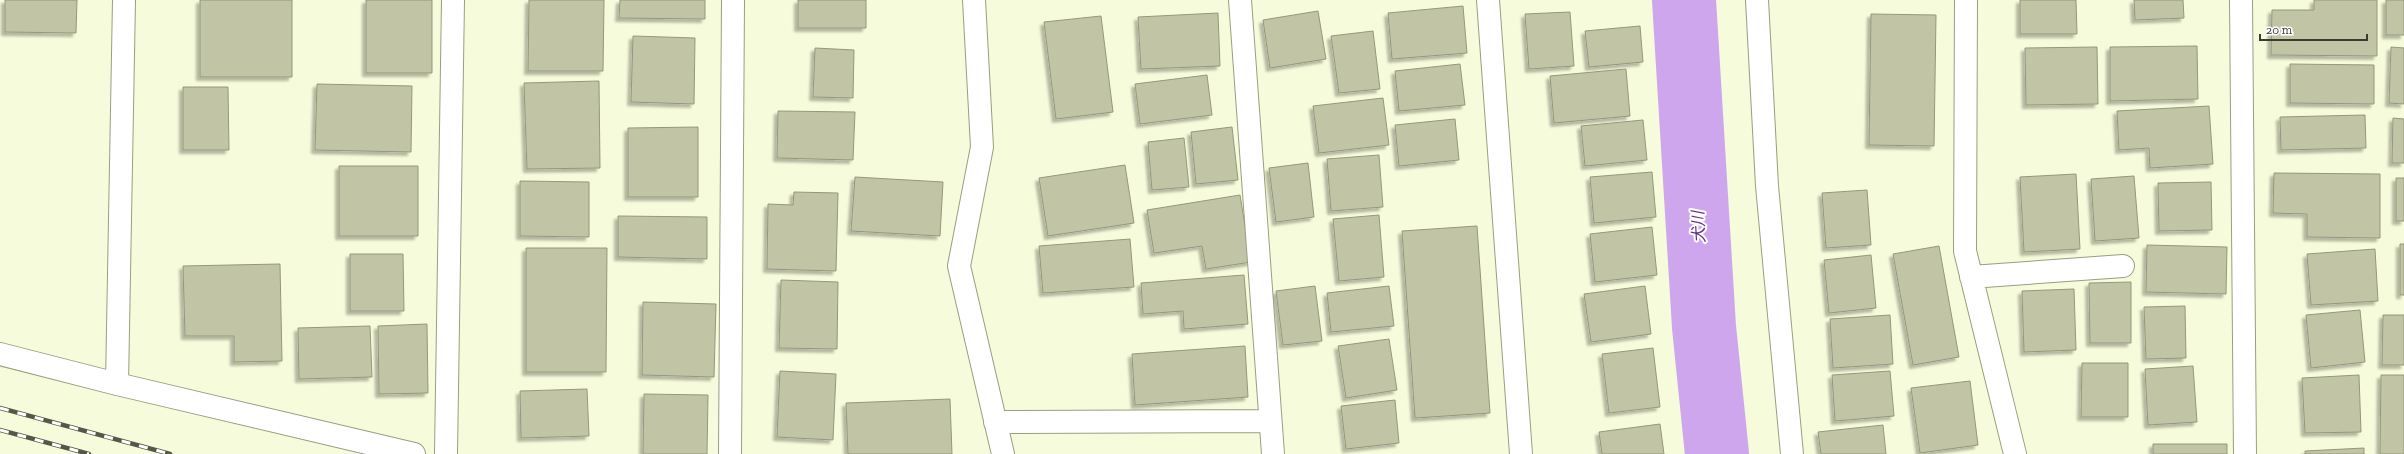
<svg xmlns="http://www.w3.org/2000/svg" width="2404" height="454" viewBox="0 0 2404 454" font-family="'Zilla Slab','Noto Sans JP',serif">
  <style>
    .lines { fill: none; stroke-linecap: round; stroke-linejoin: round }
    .river { stroke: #cda6ed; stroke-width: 64 }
    .building { fill: #c1c5a6; stroke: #94987b; filter: url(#shadow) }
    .minor-casing { stroke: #9a9e81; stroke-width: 24 }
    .minor { stroke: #fff; stroke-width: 22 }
    .rail-casing { stroke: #555748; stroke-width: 4.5 }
    .rail { stroke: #fff; stroke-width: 3; stroke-dasharray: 9; stroke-linecap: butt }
    .labels { text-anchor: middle; stroke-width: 4; stroke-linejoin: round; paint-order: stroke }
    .water-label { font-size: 16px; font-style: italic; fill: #623083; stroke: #fff }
  </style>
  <defs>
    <filter id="shadow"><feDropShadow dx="-3.5" dy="3.5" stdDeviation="1" flood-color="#0004"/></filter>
  </defs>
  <rect width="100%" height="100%" fill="#f6fbdb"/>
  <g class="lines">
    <!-- river -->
    <path class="river" d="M1684 0 1704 327 1717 454"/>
  </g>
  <!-- building -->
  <path class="building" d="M5 0H77L76 33 5 32Z
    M200 0H292V77H200Z
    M366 0H432V73H366Z
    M529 0H604L603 71H528Z
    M620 0H705V19L619 18Z
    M798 0H866V28H798Z
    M2020 0H2076L2077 34H2020Z
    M2134 0H2183L2184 18 2135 20Z
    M2314 0H2377V56L2271 55 2272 10H2314Z
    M2386 0H2404V35H2386Z
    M1463 6 1467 53 1392 59 1388 13Z
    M1318 11 1326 59 1270 68 1263 20Z
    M1570 12 1574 66 1529 69 1525 14Z
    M1218 13 1220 66 1141 69 1138 17Z
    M1871 14 1936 15 1934 146 1869 145Z
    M1101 16 1113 112 1056 119 1044 22Z
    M1640 26 1643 62 1589 67 1585 31Z
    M1373 31 1380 89 1339 93 1331 36Z
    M633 36 695 38 694 104 631 102Z
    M2197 46 2198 99 2110 101V47Z
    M2097 47 2098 104 2026 105 2025 48Z
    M2391 47 2404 48V104L2389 103Z
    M815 48 854 50 853 98 813 97Z
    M1460 64 1465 105 1399 111 1395 71Z
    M2290 64 2374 65V104L2290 103Z
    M1626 69 1630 116 1554 123 1550 76Z
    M1207 75 1212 115 1140 124 1135 84Z
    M599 81 600 168 527 169 524 83Z
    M317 84 412 86 411 152 315 150Z
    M183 87H228L229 150H183Z
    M1383 98 1389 145 1319 153 1313 106Z
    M2209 106 2213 164 2150 168 2149 148 2119 150 2117 111Z
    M778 111 855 112 853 160 777 158Z
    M2365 115 2366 148 2281 150 2280 117Z
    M2393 118 2404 119V163H2392Z
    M1455 119 1459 160 1399 166 1395 125Z
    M1643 120 1647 160 1585 166 1581 126Z
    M698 127V197H628V128Z
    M1232 127 1238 180 1196 184 1191 132Z
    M1184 138 1189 187 1152 190 1148 142Z
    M1379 155 1383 207 1331 211 1327 159Z
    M1308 163 1314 217 1276 222 1269 168Z
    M1125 165 1134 223 1048 236 1039 178Z
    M339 166H418V236H339Z
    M1652 172 1656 217 1594 223 1590 177Z
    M2274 173 2380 174V238L2307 237V214L2273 213Z
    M2076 174 2080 249 2024 252 2020 177Z
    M2134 176 2139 238 2095 241 2091 179Z
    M855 177 943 182 940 236 851 231Z
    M2396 178H2404V221H2396Z
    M520 181 589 182V237L520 236Z
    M2211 182 2212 230 2159 231 2158 183Z
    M1867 190 1871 245 1826 248 1822 193Z
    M794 192 838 193 836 271 767 269 768 204 793 205Z
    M1240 195 1251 262 1206 269 1202 246 1154 253 1147 210Z
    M1379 215 1384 277 1339 281 1333 219Z
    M618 216 707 217V259L618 257Z
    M1477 226 1490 413 1415 418 1402 231Z
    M1652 227 1657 275 1595 282 1590 234Z
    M1130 239 1134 287 1043 293 1039 246Z
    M2400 244H2404V295H2400Z
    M2147 245 2227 247 2226 294 2146 292Z
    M1939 246 1959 357 1913 365 1893 254Z
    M526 248H607L606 372H526Z
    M2375 249 2378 301 2311 305 2307 254Z
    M350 254H403L404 311H350Z
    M1871 255 1876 308 1829 313 1824 260Z
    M280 264 282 361 234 362V336H185L183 266Z
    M1244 275 1248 324 1184 329 1183 311 1143 314 1141 283Z
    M781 280 838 282 837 349 779 348Z
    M2131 282V343H2090L2089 283Z
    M1315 286 1322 341 1283 345 1276 291Z
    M1389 286 1394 326 1331 332 1327 293Z
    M1645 286 1651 334 1591 342 1584 294Z
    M2074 289 2076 350 2024 352 2022 291Z
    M643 302 716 304 714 377 642 375Z
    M2185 306 2186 358 2146 359 2144 307Z
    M2360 310 2365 362 2311 368 2306 315Z
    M1890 315 1893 364 1833 368 1830 319Z
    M2383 315H2404V365H2382Z
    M427 324 428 393 379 394 378 326Z
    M370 326 372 377 299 379 298 328Z
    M1389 339 1397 390 1346 398 1338 346Z
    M1245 346 1248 397 1135 405 1132 354Z
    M1653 348 1660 407 1609 413 1602 354Z
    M2082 363H2128V417H2081Z
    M2193 366 2197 422 2148 425 2145 369Z
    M780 371 836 374 833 440 777 437Z
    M1890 371 1894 416 1835 421 1832 375Z
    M2359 375 2361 432 2305 433 2302 378Z
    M2381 375H2404V454H2380Z
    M1970 381 1978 445 1920 453 1911 388Z
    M587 389 589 436 521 438 520 391Z
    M644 394 708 395 707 454H643Z
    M950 399 952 454H848L846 403Z
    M1395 400 1399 443 1346 449 1341 406Z
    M1660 424 1664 454H1602L1599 432Z
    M1883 425 1886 454H1821L1818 432Z
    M2153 444H2227V454H2153Z
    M2364 448V454H2305V451Z"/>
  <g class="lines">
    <defs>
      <path id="minor" d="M974 0 982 147 959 266 1003 454
        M1240 0 1273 454
        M1488 0 1521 454
        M1757 0 1767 186 1792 454
        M1966 0 1965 251 2015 454
        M2241 0 2245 454
        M1971 277 2123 266
        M0 354 117 384 414 454
        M117 384 124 0
        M995 422 1270 421
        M446 454 453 0
        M730 454 733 0"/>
    </defs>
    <!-- minor casing -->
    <use href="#minor" class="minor-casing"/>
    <!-- minor -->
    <use href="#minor" class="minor"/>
    <defs>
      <path id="rail" d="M0 408 170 454
        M0 430 89 454"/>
    </defs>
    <!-- rail casing -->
    <use href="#rail" class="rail-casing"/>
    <!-- rail -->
    <use href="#rail" class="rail"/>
  </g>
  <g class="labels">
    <!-- water labels -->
    <g class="water-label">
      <text transform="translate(1698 227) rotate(-93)" y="6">犬川</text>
    </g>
  </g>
  <!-- scale -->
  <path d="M2260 34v6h107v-6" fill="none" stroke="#3a3c30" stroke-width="2"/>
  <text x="2266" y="34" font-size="12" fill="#3a3c30" stroke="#ffffff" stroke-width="3" paint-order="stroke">20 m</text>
</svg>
